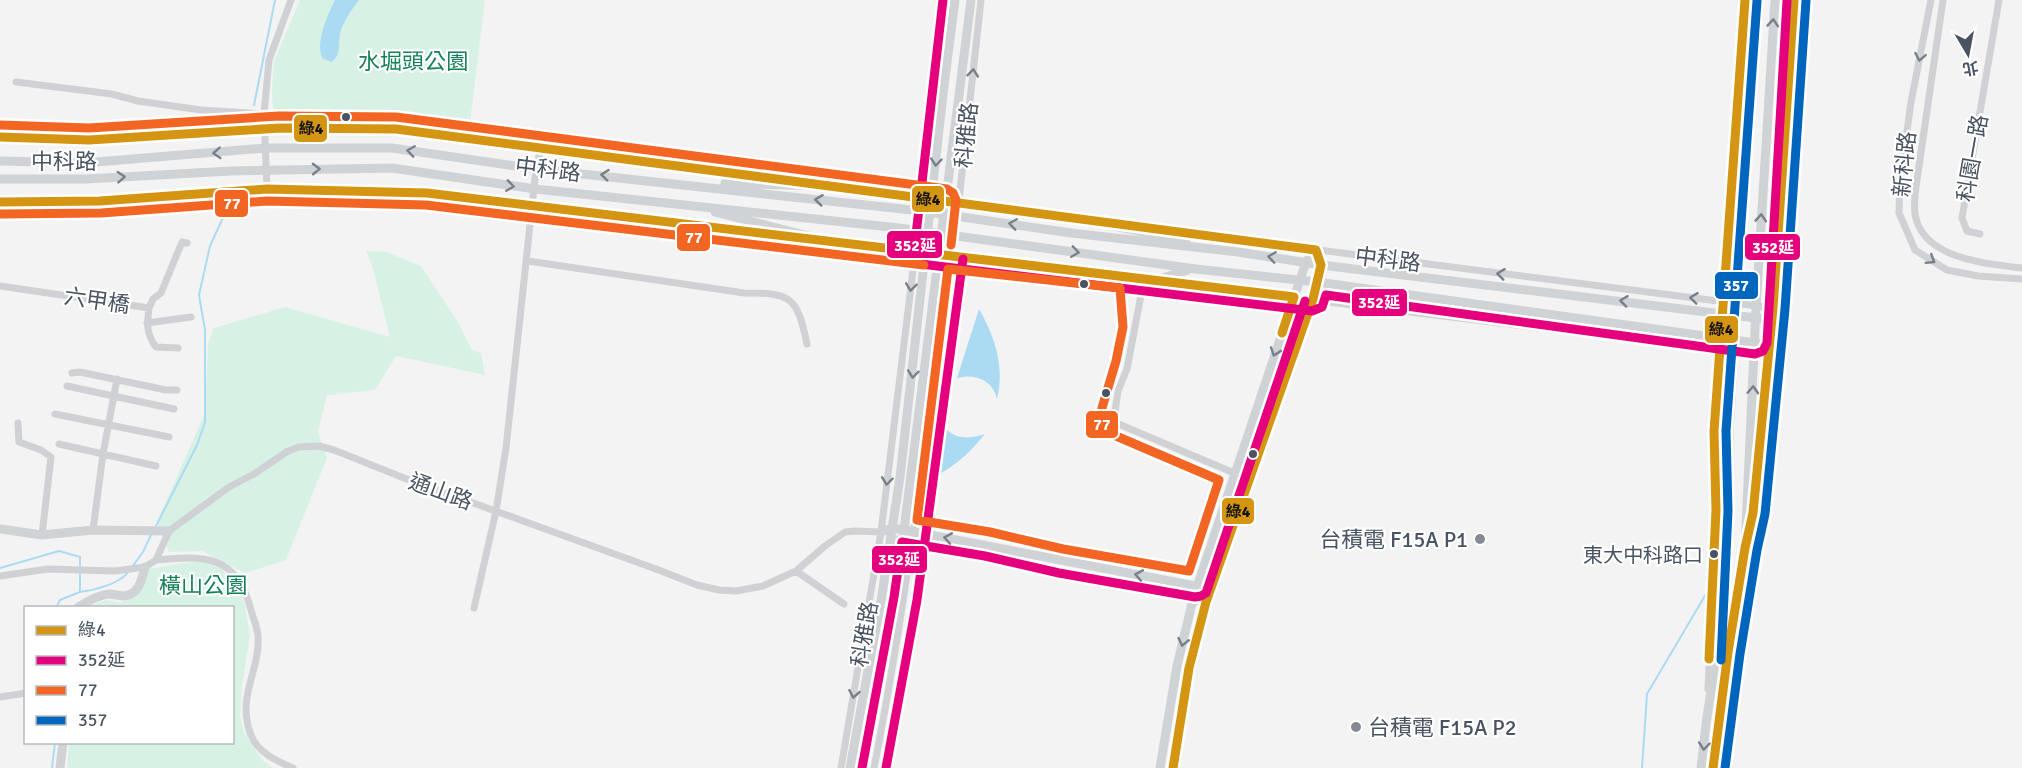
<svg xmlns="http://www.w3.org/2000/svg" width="2022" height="768" viewBox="0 0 2022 768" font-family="Signika,'Noto Sans TC',sans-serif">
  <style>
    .green { fill: #d7f2e5 }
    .water { fill: #abdbf2 }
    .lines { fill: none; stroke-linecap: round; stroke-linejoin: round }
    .stream { stroke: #abdbf2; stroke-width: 2 }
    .street { stroke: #cfd1d4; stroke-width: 7 }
    .secondary { stroke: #d0d3d6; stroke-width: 9 }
    .bus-1-casing { stroke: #fff; stroke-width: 14 }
    .bus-2-casing { stroke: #fff; stroke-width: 14 }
    .bus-3-casing { stroke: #fff; stroke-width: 14 }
    .bus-4-casing { stroke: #fff; stroke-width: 14 }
    .bus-1 { stroke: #d49513; stroke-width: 9 }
    .bus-2 { stroke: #e5007d; stroke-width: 9 }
    .bus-3 { stroke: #f26522; stroke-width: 9 }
    .bus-4 { stroke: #0065bd; stroke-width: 9 }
    .oneway { stroke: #78808a }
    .oneway2 { stroke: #787f89 }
    .bus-dot { fill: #495361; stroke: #fff; stroke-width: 2 }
    .poi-dot { fill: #848b94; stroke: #fff; stroke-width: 2 }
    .labels { text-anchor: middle; stroke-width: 4.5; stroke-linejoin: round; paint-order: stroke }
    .bus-label { font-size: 20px; fill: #495361; stroke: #fff; text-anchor: end }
    .park-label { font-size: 22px; fill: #148257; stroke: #fff }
    .street-label { font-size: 22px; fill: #495361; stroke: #fff }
    .poi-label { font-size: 22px; fill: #495361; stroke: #fff; text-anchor: end }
    .line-badge { stroke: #fff; stroke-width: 2 }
    .badge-label { font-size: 16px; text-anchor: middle; font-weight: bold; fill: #fff }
    .pale-badge-label { font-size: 16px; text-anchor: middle; font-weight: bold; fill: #111 }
  </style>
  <rect width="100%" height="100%" fill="#f3f3f3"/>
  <!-- green -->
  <path class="green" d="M300 0H485L469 130 397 121H274L272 92 274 61Z
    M366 251 386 252 421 266 458 322 472 350 481 353 485 375 396 356 375 390 327 395 318 432 327 458 286 560 245 573 202 551 169 552 157 522 205 413 208 343 214 328 285 307 390 337 372 265Z
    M210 559 231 578 239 588 245 606 250 635 242 686 240 717 244 732 263 761 273 768H67L69 743 232 742V608L87 607 106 600 121 603 136 594 148 569Z"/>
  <!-- water -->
  <path class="water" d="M335 0H359C352 9 345 19 341 30 337 41 343 53 332 62L323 59C314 45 328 14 335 0Z
    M979 309C995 337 1005 367 997 399 993 380 975 373 957 378Z
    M943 426C955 440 968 439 985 434 968 455 952 469 927 480Z"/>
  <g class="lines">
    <!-- stream -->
    <path class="stream" d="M254 105 275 0
      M250 126 252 117
      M155 528 197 445 205 422V330L199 295 210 246 227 209 229 197
      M132 567 143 552 152 533
      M0 568 59 551 80 557V592L60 600 56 608
      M80 592C95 590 120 584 129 571
      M52 768 55 742
      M1642 768 1647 694 1706 594"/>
    <!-- street -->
    <path class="street" d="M1931 0 1911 102 1900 182 1899 213 1915 250 1947 270 1978 276 2022 279
      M1943 0 1915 194C1915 200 1914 208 1915 214 1922 259 1987 264 2022 268
      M16 82 112 94 138 101 201 110 264 114
      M0 137 89 140 280 128 396 129 445 134 785 181
      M817 186 1098 222
      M267 189 264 114 269 60 291 0
      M0 202 100 201 267 189 427 193 798 237
      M1139 227 1773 308
      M1980 234 1967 231 1962 218 1999 0
      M821 240 1769 356
      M528 261 744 293C791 293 797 296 807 344
      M1156 280 1141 295 1127 369 1118 391 1114 418V422L1234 473
      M0 286 149 308 153 299 161 293 182 242 187 243
      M149 308C147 324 146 334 156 347L178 348
      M147 323 191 317
      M72 373 80 372 166 390H177
      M67 386 174 409
      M55 414 169 437
      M18 423 19 442 41 450 51 457 42 535
      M59 444 156 466
      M93 530 103 454 117 379
      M1749 532 1753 513 1773 308 1794 0
      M156 560C206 555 237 555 251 610 253 618 258 628 258 637 260 671 236 697 251 735 258 753 277 761 293 768
      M796 571 844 604
      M0 576 48 569 115 571 145 567 156 560 169 531 229 487 254 474 288 451 299 447 319 446 334 450 404 478 656 569 697 585 719 590 736 591 763 586 796 571 825 546 845 532 855 531 881 532
      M474 608 496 511 506 448 536 169 541 147
      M1708 689 1716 510 1714 431 1745 0
      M0 697 26 693
      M841 768 881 532 946 0
      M874 768C906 605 926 441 947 277L955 236 981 0"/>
    <!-- secondary -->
    <path class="secondary" d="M0 161 84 163 266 148H392L536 169 921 211 1071 233 1238 252 1321 265 1772 320
      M0 179H86L231 171 392 168 535 189 899 228 1196 269 1317 282 1770 345
      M725 183 821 186
      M715 212 824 240
      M1095 222 1186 241
      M1156 280 1188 270
      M0 529 42 535 93 530 169 531
      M881 532 892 528 904 530 1211 589
      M897 540 1206 602
      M77 608C86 602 98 595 109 594 114 594 119 596 124 596 139 595 142 579 145 567
      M60 768 63 742
      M850 768 882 595 900 477 943 94 955 0
      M864 768 893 603 904 530 971 0
      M1160 768 1177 666 1193 599 1306 262 1316 250
      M1173 768 1189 668 1206 602 1313 299 1321 265 1316 250
      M1701 768 1706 724 1723 610 1729 532V431L1757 0
      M1713 768 1728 652 1745 548 1756 307 1775 0"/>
    <defs>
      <path id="bus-1" d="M0 137 89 140 280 128 396 129 1316 250 1321 265 1313 299 1206 602 1189 668 1173 768
        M0 202 100 201 267 189 427 193 1294 297 1282 333
        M1709 659 1716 510 1714 431 1745 0
        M1713 768 1728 652 1745 548 1753 513 1773 308 1794 0"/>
      <path id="bus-2" d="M943 0 914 252 915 259 921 264 1312 311 1322 307 1326 295 1755 354 1763 351 1767 343 1787 1
        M862 768 894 597 902 542 985 556 1059 573 1195 597 1201 596 1206 593 1305 301
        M886 768 917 600 963 259"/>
      <path id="bus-3" d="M0 125 89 128 279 116 396 117 947 189 953 193 956 200 951 245
        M0 214 101 213 267 201 426 205 924 265
        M948 269 1120 288 1123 327 1116 361 1102 408V425L1109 433 1219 480 1189 571 1063 549 990 532 917 520Z"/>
      <path id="bus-4" d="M1721 660 1728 511 1726 431 1757 1
        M1725 768 1740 654 1757 550 1765 514 1785 309 1806 1"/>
    </defs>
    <!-- bus-1 casing -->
    <use href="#bus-1" class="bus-1-casing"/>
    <!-- bus-2 casing -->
    <use href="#bus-2" class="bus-2-casing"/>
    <!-- bus-3 casing -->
    <use href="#bus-3" class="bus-3-casing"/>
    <!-- bus-4 casing -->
    <use href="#bus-4" class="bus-4-casing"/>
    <!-- bus-1 -->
    <use href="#bus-1" class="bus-1"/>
    <!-- bus-2 -->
    <use href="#bus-2" class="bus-2"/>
    <!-- bus-3 -->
    <use href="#bus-3" class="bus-3"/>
    <!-- bus-4 -->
    <use href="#bus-4" class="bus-4"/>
  </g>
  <!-- one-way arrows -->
  <defs><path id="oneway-chevron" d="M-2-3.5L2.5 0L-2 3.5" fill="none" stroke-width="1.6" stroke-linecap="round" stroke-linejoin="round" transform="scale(1.5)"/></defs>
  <g class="oneway">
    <use href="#oneway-chevron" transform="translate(1773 23) rotate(-86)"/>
    <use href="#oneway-chevron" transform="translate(411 151) rotate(-172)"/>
    <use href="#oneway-chevron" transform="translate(217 153) rotate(176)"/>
    <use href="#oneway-chevron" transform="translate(936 162) rotate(96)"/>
    <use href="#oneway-chevron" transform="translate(316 169) rotate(-1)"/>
    <use href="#oneway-chevron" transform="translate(605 175) rotate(-174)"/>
    <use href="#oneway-chevron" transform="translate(121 177) rotate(-3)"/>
    <use href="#oneway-chevron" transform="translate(510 186) rotate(8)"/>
    <use href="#oneway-chevron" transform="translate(819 200) rotate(-173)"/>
    <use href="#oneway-chevron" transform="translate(1761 218) rotate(-86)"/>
    <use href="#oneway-chevron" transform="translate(1013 224) rotate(-172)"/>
    <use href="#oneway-chevron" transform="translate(1075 252) rotate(8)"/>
    <use href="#oneway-chevron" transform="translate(1272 257) rotate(-172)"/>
    <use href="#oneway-chevron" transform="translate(1624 301) rotate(-173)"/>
    <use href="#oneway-chevron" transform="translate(1275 352) rotate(109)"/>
    <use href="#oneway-chevron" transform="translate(913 374) rotate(97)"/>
    <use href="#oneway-chevron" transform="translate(1753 390) rotate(-87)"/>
    <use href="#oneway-chevron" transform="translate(948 538) rotate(-170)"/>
    <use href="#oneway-chevron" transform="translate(1139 575) rotate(-170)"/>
    <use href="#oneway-chevron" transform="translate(1183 642) rotate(103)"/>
    <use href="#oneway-chevron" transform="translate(1704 746) rotate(96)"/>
  </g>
  <g class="oneway2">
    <use href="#oneway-chevron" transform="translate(1920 57) rotate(101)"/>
    <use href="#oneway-chevron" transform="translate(973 73) rotate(-84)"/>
    <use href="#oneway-chevron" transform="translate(1931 260) rotate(32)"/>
    <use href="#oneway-chevron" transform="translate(1501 274) rotate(-173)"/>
    <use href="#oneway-chevron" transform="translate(911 287) rotate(97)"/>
    <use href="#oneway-chevron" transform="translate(1694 298) rotate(-173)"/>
    <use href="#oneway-chevron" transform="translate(887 481) rotate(97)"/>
    <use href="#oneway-chevron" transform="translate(854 694) rotate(100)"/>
  </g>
  <!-- markers -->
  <g class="bus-dot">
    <circle cx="346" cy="117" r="5"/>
    <circle cx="1084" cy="284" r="5"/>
    <circle cx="1106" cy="393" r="5"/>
    <circle cx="1253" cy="454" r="5"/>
    <circle cx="1714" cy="554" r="5"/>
  </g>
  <g class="poi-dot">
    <circle cx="1480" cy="539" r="6"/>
    <circle cx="1356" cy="727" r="6"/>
  </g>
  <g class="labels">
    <!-- bus labels -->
    <g class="bus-label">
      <text x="1703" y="562">東大中科路口</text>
    </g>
    <!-- park labels -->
    <g class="park-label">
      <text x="413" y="69">水堀頭公園</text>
      <text x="203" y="593">橫山公園</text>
    </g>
    <!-- street labels -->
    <g class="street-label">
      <text transform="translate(966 135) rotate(-84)" y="8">科雅路</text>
      <text transform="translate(1972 158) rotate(-80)" y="8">科園一路</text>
      <text x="64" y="169">中科路</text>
      <text transform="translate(1904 164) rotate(-84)" y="8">新科路</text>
      <text transform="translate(548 169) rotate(7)" y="8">中科路</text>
      <text transform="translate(1388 259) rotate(7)" y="8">中科路</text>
      <text transform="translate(97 300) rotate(8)" y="8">六甲橋</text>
      <text transform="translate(441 491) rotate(20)" y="8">通山路</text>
      <text transform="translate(864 634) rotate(-80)" y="8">科雅路</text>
    </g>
    <!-- poi labels -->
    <g class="poi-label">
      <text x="1468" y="547">台積電 F15A P1</text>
      <text x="1368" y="735" text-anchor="start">台積電 F15A P2</text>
    </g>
  </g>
  <g class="line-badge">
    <rect x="293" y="114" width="35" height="29" rx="6" fill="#d49513"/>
    <rect x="911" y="185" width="34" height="28" rx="6" fill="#d49513"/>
    <rect x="214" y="189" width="35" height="29" rx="6" fill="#f26522"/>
    <rect x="676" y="223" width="35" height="29" rx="6" fill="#f26522"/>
    <rect x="886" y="230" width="57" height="29" rx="6" fill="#e5007d"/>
    <rect x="1744" y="233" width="57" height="28" rx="6" fill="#e5007d"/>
    <rect x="1714" y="271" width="45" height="29" rx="6" fill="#0065bd"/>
    <rect x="1351" y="288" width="57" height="29" rx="6" fill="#e5007d"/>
    <rect x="1704" y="315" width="35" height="29" rx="6" fill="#d49513"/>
    <rect x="1085" y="410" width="34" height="29" rx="6" fill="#f26522"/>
    <rect x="1221" y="497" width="34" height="28" rx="6" fill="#d49513"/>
    <rect x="871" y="545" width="57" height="29" rx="6" fill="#e5007d"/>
  </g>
  <g class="badge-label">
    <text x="232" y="209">77</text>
    <text x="694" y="243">77</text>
    <text x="915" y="251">352延</text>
    <text x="1773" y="253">352延</text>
    <text x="1736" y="291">357</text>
    <text x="1379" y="308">352延</text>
    <text x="1102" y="430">77</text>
    <text x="899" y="565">352延</text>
  </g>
  <g class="pale-badge-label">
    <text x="311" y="134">綠4</text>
    <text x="928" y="205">綠4</text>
    <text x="1721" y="335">綠4</text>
    <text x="1238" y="517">綠4</text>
  </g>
  <!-- legend -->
  <rect x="24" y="606" width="210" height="138" fill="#ffffff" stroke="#b6bac0" stroke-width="1.5"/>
  <rect x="36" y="626" width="30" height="9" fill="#d49513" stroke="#b6bac0" stroke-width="1.5"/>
  <text x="78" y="636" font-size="18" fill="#495361">綠4</text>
  <rect x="36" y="656" width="30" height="9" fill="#e5007d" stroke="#b6bac0" stroke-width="1.5"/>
  <text x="78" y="666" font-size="18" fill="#495361">352延</text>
  <rect x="36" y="686" width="30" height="9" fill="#f26522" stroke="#b6bac0" stroke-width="1.5"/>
  <text x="78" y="696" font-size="18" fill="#495361">77</text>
  <rect x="36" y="716" width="30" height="9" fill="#0065bd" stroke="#b6bac0" stroke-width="1.5"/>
  <text x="78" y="726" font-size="18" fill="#495361">357</text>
  <!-- north arrow -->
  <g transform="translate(1968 54) rotate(170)" stroke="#ffffff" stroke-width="4.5" paint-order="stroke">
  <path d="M0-4.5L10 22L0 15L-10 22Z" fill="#495361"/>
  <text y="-9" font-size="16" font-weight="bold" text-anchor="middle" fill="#495361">北</text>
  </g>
</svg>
